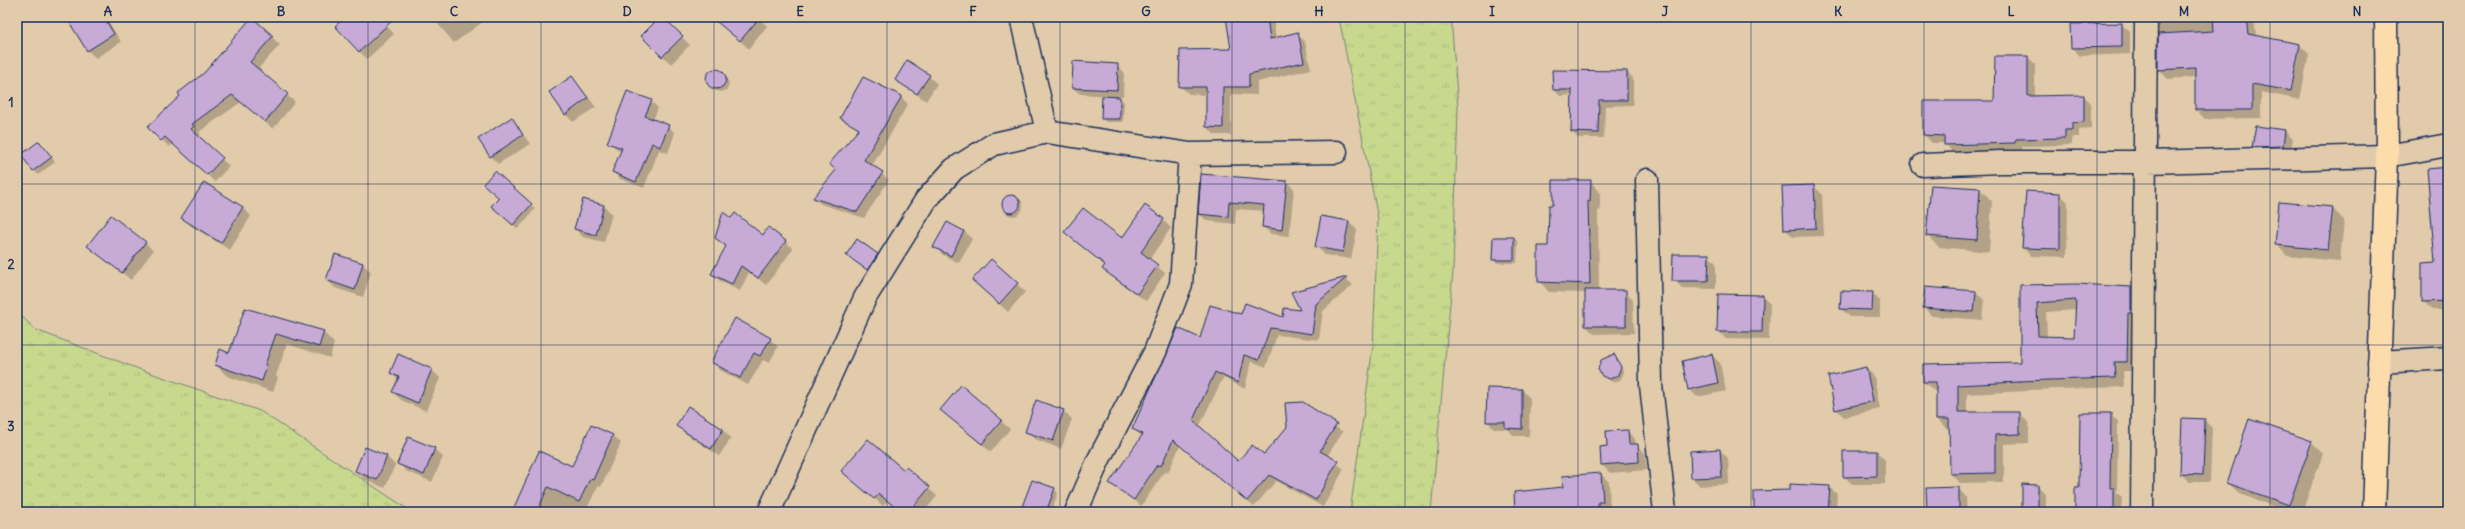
<svg xmlns="http://www.w3.org/2000/svg" width="2465" height="529" viewBox="0 0 2465 529" font-family="Delius,sans-serif">
  <style>
    .grass { fill: url(#grass-tufts); stroke: #728476 }
    .shadow { fill: #0003; fill-rule: evenodd }
    .building { fill: #c8aad6; stroke: #1b2f5e; fill-rule: evenodd }
    .lines { fill: none; stroke-linecap: round; stroke-linejoin: round }
    .minor-casing { stroke: #1b2f5e; stroke-width: 25 }
    .major-casing { stroke: #1b2f5e; stroke-width: 25 }
    .minor { stroke: #e1cbaa; stroke-width: 22 }
    .major { stroke: #fddcac; stroke-width: 22 }
    .grid { fill: none; stroke: #1b2f5e; stroke-width: 1; stroke-opacity: 0.55 }
    .neatline { fill: none; stroke: #1b2f5e; stroke-width: 1.5 }
    .grid-label { font-size: 13px; text-anchor: middle; font-weight: bold; fill: #1b2f5e }
  </style>
  <defs>
    <pattern id="grass-tufts" width="24" height="20" patternUnits="userSpaceOnUse"><rect width="24" height="20" fill="#c8d98e"/><path d="M3 7l-1-3M5 7V3M7 7l1-3M15 17l-1-3M17 17v-4M19 17l1-3" fill="none" stroke="#abbb7d"/></pattern>
  </defs>
  <rect width="100%" height="100%" fill="#e1cbaa"/>
  <filter id="ink" filterUnits="userSpaceOnUse"><feTurbulence type="fractalNoise" baseFrequency=".025" numOctaves="2"/><feDisplacementMap in="SourceGraphic" scale="8" xChannelSelector="R" yChannelSelector="G"/><feConvolveMatrix kernelMatrix="1 2 1 2 8 2 1 2 1" color-interpolation-filters="sRGB"/></filter>
  <g filter="url(#ink)">
    <!-- grass -->
    <path class="grass" d="M1339 17H1451L1458 108 1453 271 1431 512H1350L1373 346 1378 219Z
      M17 312 36 330 139 369 260 411 412 512H17Z"/>
    <!-- shadow -->
    <path class="shadow" d="M67 17H106L121 42 96 58 87 50Z
      M347 17H379L394 34 367 59 359 51Z
      M432 17H481L484 21 454 43Z
      M661 17 690 45 671 64 643 36Z
      M727 17H758L767 26 749 49 721 24Z
      M1227 17H1273L1276 38 1297 34 1305 42 1311 69 1257 82V95L1231 94V135H1215L1207 127V95L1189 94 1180 86 1232 50Z
      M2158 17H2254L2256 37 2300 45 2309 54 2300 100 2261 92V118L2205 119 2196 110V77L2168 79 2159 70Z
      M252 18 280 45 257 70 295 102 273 129 241 102 199 132 201 134 198 137 229 166 215 182 173 144 169 147 149 127 205 74Z
      M2121 24 2130 32V54L2080 56 2072 48Z
      M2028 57 2035 64V97L2084 96 2091 103V129L2079 130V137H2072V145L2023 146 2022 150 1952 152 1945 143H1932L1924 135V102H1995Z
      M1074 62 1117 65 1124 72 1123 96H1118L1124 102 1123 122H1106L1102 118 1111 96 1080 94 1073 88Z
      M715 70 722 72 729 83 727 90 721 92 714 90 707 79 709 73Z
      M1627 72 1633 78V105L1605 106 1604 138H1578L1572 132 1573 95 1560 96 1554 90Z
      M929 76 937 84 926 101 896 79Z
      M572 77 596 107 573 122 565 114Z
      M901 97 908 104 872 166 889 180 864 218 821 204 814 198 837 171 830 164 859 130 842 117Z
      M651 101 658 108 653 120 668 126 675 133 668 153 659 150 644 188 620 179 613 172 621 152 608 142Z
      M512 119 530 144 498 164 490 156Z
      M2285 131 2293 139 2290 154 2262 155 2253 147Z
      M43 146 55 162 38 175 22 156Z
      M2448 168V310H2432L2423 301 2437 263Z
      M1202 175 1287 182 1294 189 1289 236 1271 234 1263 227 1265 211 1236 209 1235 224 1207 221 1199 214Z
      M1590 181 1600 192V211H1598L1599 291H1625L1633 299 1634 333 1594 334 1586 326V293L1549 292 1539 281 1549 247 1554 206Z
      M204 184 243 208 251 216 230 250 191 226 183 218Z
      M1814 186 1822 194 1824 236 1793 237 1785 229Z
      M1932 186 1980 189 1992 201 1989 252 1939 247 1927 236Z
      M2059 194 2068 202 2067 257 2031 256 2023 248Z
      M1003 206a10 10 0 1 1 20 0a10 10 0 1 1-20 0Z
      M500 198 531 205 535 209 518 229 497 210Z
      M584 200 604 206 612 214 604 242 583 237 575 229Z
      M2332 208 2344 220 2340 261 2287 256 2276 244Z
      M731 220 763 236 785 241 793 249 766 285 749 272 740 291 720 281 712 274 726 247 716 237Z
      M1163 220 1171 228 1149 260 1165 273 1146 301 1112 277 1104 269 1106 266 1065 232 1122 240Z
      M1349 222 1357 230 1351 259 1325 255 1317 247Z
      M964 231 972 239 959 263 943 255 935 247Z
      M1514 238 1518 242 1517 263H1497L1493 259Z
      M145 242 153 251 131 280 89 246Z
      M877 255 881 259 872 274 851 258Z
      M1708 255 1716 263V289L1682 288 1674 280Z
      M336 256 363 264 371 272 363 297 335 288 327 280Z
      M1346 279 1353 285 1323 311 1319 340 1277 335 1266 367 1251 361 1245 389 1223 378 1199 427 1238 463 1264 455 1288 428 1302 403 1343 432 1327 456 1344 469 1323 507 1276 481 1254 507 1180 446 1168 473 1165 471 1141 506 1111 483 1142 437 1134 429 1201 339 1242 315 1284 318 1302 312 1292 292Z
      M973 280 1017 284 1025 292 1008 312Z
      M2021 286 2131 288 2140 297 2136 371H2123L2124 387 2028 390V391L1967 394V413H2019L2029 423V443L2004 444V482L1960 483 1951 474 1950 428 1947 429 1937 419V391H1934L1924 382 2021 363ZM2076 310 2075 338 2047 337 2046 312Z
      M1926 288 1976 292 1984 300 1982 320 1932 316 1924 308Z
      M1872 293 1880 301V317H1850L1841 309Z
      M1762 296 1770 304 1769 340 1726 339 1718 331Z
      M245 309 323 332 334 343 330 358 287 344 276 376 278 378 273 392 227 376 216 365 230 354Z
      M770 339 778 347 769 363 763 360 748 385 720 370 712 362Z
      M398 355 432 370 440 378 426 411 401 400 393 392 398 380 391 373Z
      M1614 355 1624 372 1621 379 1614 383 1603 376Z
      M1712 355 1720 363 1726 391 1697 397 1689 389Z
      M1866 368 1874 376 1880 409 1844 417 1836 409Z
      M961 387 1010 429 991 452 950 418Z
      M1488 389 1522 390 1530 398 1529 436H1514L1508 429H1495L1487 421Z
      M688 408 723 430 731 438 719 456 685 433 677 425Z
      M1063 411 1072 419 1061 449 1035 439 1026 431Z
      M2110 414 2118 422 2117 493 2122 497 2121 512H2076L2080 489Z
      M2204 420 2212 428 2210 482H2189L2181 474Z
      M592 426 613 436 621 443 601 487 598 486 585 512H514L573 467Z
      M1627 431 1635 439 1636 445 1645 453 1647 470 1610 473 1602 465 1608 447Z
      M2311 442 2323 454 2302 512H2288L2240 494 2228 483Z
      M366 448 387 457 395 465 385 488 364 479 356 471Z
      M434 449 443 457 432 482 406 471 398 463Z
      M1720 450 1728 458 1729 484 1700 486 1692 478Z
      M1877 452 1885 460V484H1852L1844 476Z
      M906 469 937 496 924 512H900L887 501 883 506 851 478 904 471Z
      M1601 474 1609 482 1610 512H1516L1564 488Z
      M2023 485 2038 486 2046 494V512H2023Z
      M1829 487 1837 494 1836 512H1755V492L1791 491Z
      M1958 488 1966 497 1967 512H1930L1928 510Z
      M1054 489 1058 493 1052 509 1030 502Z
      M1000 506 1014 512H998Z"/>
    <!-- building -->
    <path class="building" d="M66 17H104L114 34 87 51Z
      M252 17 273 36 250 62 288 94 265 122 232 95 192 124 194 126 191 129 223 158 207 175 165 137 161 141 147 127 180 96 178 93 204 73Z
      M345 17H396L359 52 335 26Z
      M660 17H663L683 36 662 57 641 36Z
      M711 17H760L740 41Z
      M1226 17H1267L1270 39 1298 32 1304 62 1249 74V87H1223V128L1206 127V87H1179L1180 50 1231 49Z
      M2213 17H2246L2248 34 2300 44 2291 91 2252 84V110H2195V68L2158 70V34L2214 31Z
      M2122 23V47L2071 48 2070 24Z
      M1995 56H2028V96L2084 95V122L2072 123V130H2065V138L2016 139 2015 143 1944 145V136L1923 135V101H1994Z
      M907 60 930 75 917 94 895 80Z
      M1073 61 1118 64 1117 90 1072 88Z
      M706 79a10 10 0 1 1 20 0a10 10 0 1 1-20 0Z
      M1552 70 1627 71V100H1599L1598 133 1571 132 1572 90H1553Z
      M572 76 588 98 565 115 549 92Z
      M863 77 902 96 864 160 883 172 857 212 813 198 836 170 829 164 859 129 840 118Z
      M627 91 652 100 645 116 669 125 660 147 652 143 636 182 612 172 622 148 607 143Z
      M1102 96 1120 97V119H1101Z
      M512 117 523 135 490 157 478 139Z
      M2256 126 2285 130 2283 146 2252 147Z
      M39 141 52 157 33 171 21 155Z
      M2448 167V301L2422 302V263L2435 262 2427 169Z
      M495 171 532 204 513 225 491 206 499 198 483 184Z
      M1201 174 1287 181 1282 230 1262 227 1264 205 1229 202 1228 217 1198 214Z
      M1553 180H1591L1590 201H1588L1590 284 1538 282V246H1548L1549 205H1553Z
      M204 182 243 207 221 243 181 218Z
      M1814 185 1816 228 1784 230 1782 186Z
      M1931 185 1980 188 1977 240 1926 236Z
      M2026 191 2060 193V249L2022 248Z
      M1002 204a9 9 0 1 1 18 0a9 9 0 1 1-18 0Z
      M583 199 604 205 596 235 574 229Z
      M2279 202 2333 207 2328 250 2275 245Z
      M1145 205 1164 219 1141 252 1158 265 1137 294 1102 269 1105 265 1064 232 1083 208 1122 238Z
      M723 212 731 218 735 213 763 235 768 227 786 241 758 278 741 266 732 284 711 274 726 246 715 238Z
      M111 215 146 242 122 273 87 246Z
      M1321 216 1349 221 1343 252 1315 247Z
      M947 222 964 231 951 256 933 247Z
      M1493 237H1514V260H1492Z
      M857 239 878 254 867 270 846 255Z
      M335 254 363 263 355 290 326 280Z
      M1673 254H1709L1708 281H1672Z
      M991 259 1018 283 999 304 972 280Z
      M1347 277 1316 304 1312 334 1270 328 1259 360 1244 355 1238 383 1215 372 1193 420 1238 461 1252 445 1264 454 1287 427 1285 403 1303 402 1337 424 1320 451 1338 461 1316 500 1269 475 1247 501 1173 440 1161 466 1157 465 1134 500 1109 483 1143 434 1132 429 1178 328 1200 338 1210 305 1241 314 1245 303 1283 317 1284 308 1300 310 1291 292Z
      M2077 284 2131 287V313H2128L2127 362H2114L2115 378 2019 381V382L1958 385V412H2020V434L1995 435V473L1950 474 1949 419H1936V382H1923V364L2020 362V285ZM2076 300 2074 337 2038 336 2037 303Z
      M1925 287 1976 291 1974 312 1923 308Z
      M1585 290H1626V326H1585Z
      M1841 291 1873 292 1872 310 1840 309Z
      M1718 294 1763 295 1762 332H1717Z
      M245 308 324 331 319 347 276 334 265 365 267 366 262 381 215 365 220 349 229 353Z
      M735 318 771 338 760 356 754 353 740 378 711 362Z
      M398 354 432 369 418 403 392 392 399 377 390 373Z
      M1614 354 1621 367 1618 375 1610 379 1602 376 1598 369 1601 360Z
      M1712 354 1718 383 1688 390 1682 361Z
      M1866 367 1873 401 1835 410 1828 376Z
      M961 385 1002 420 982 444 940 410Z
      M1487 388 1522 389V429L1505 428V422H1486Z
      M1036 400 1064 410 1053 441 1025 432Z
      M688 406 723 429 711 449 676 426Z
      M2080 413H2111L2110 488H2114V512H2075V488H2079Z
      M2182 418 2205 419 2203 475 2180 474Z
      M2249 419 2312 441 2289 505 2227 483Z
      M591 425 613 435 593 480 590 479 579 502 548 487 537 512H512L539 451 572 466Z
      M1628 430 1629 444H1638L1639 462 1601 465 1600 447 1607 446 1606 431Z
      M408 437 435 448 424 475 397 464Z
      M868 439 904 470 906 467 930 487 909 512H901L879 494 874 499 841 471Z
      M365 447 387 456 377 480 355 471Z
      M1720 449 1722 477 1691 478 1690 451Z
      M1843 451H1877V476L1843 477Z
      M1601 473 1603 502H1598V512H1515L1514 492 1563 487 1562 476Z
      M1032 480 1055 488 1046 512H1020Z
      M1790 484 1830 486 1828 512 1754 511V491L1790 490Z
      M2022 484 2038 485V512H2022Z
      M1959 487V509L1927 510 1926 488Z"/>
    <g class="lines">
      <defs>
        <path id="minor" d="M1021 17 1047 132
          M1923 165 2001 162H2146L2387 156 2448 145
          M1647 180 1651 385 1665 512
          M2379 362 2448 358
          M769 512 865 298 926 200 954 169 994 144 1047 132 1190 154 1336 152
          M1076 512 1099 459 1155 352 1181 284 1190 154
          M2142 512 2146 17"/>
        <path id="major" d="M2374 512 2387 156 2386 17"/>
      </defs>
      <!-- minor casing -->
      <use href="#minor" class="minor-casing"/>
      <!-- major casing -->
      <use href="#major" class="major-casing"/>
      <!-- minor -->
      <use href="#minor" class="minor"/>
      <!-- major -->
      <use href="#major" class="major"/>
    </g>
  </g>
  <!-- grid -->
  <path class="grid" d="M195 17V512M368 17V512M541 17V512M714 17V512M887 17V512M1060 17V512M1232 17V512M1405 17V512M1578 17V512M1751 17V512M1924 17V512M2097 17V512M2270 17V512M17 184H2448M17 345H2448"/>
  <!-- margin -->
  <rect width="2465" height="529" fill="none" stroke="#e1cbaa" stroke-width="44"/>
  <rect x="22" y="22" width="2421" height="485" class="neatline"/>
  <g class="grid-label">
    <text x="108" y="16">A</text>
    <text x="281" y="16">B</text>
    <text x="454" y="16">C</text>
    <text x="627" y="16">D</text>
    <text x="800" y="16">E</text>
    <text x="973" y="16">F</text>
    <text x="1146" y="16">G</text>
    <text x="1319" y="16">H</text>
    <text x="1492" y="16">I</text>
    <text x="1665" y="16">J</text>
    <text x="1838" y="16">K</text>
    <text x="2011" y="16">L</text>
    <text x="2184" y="16">M</text>
    <text x="2357" y="16">N</text>
    <text x="11" y="107">1</text>
    <text x="11" y="269">2</text>
    <text x="11" y="431">3</text>
  </g>
</svg>
